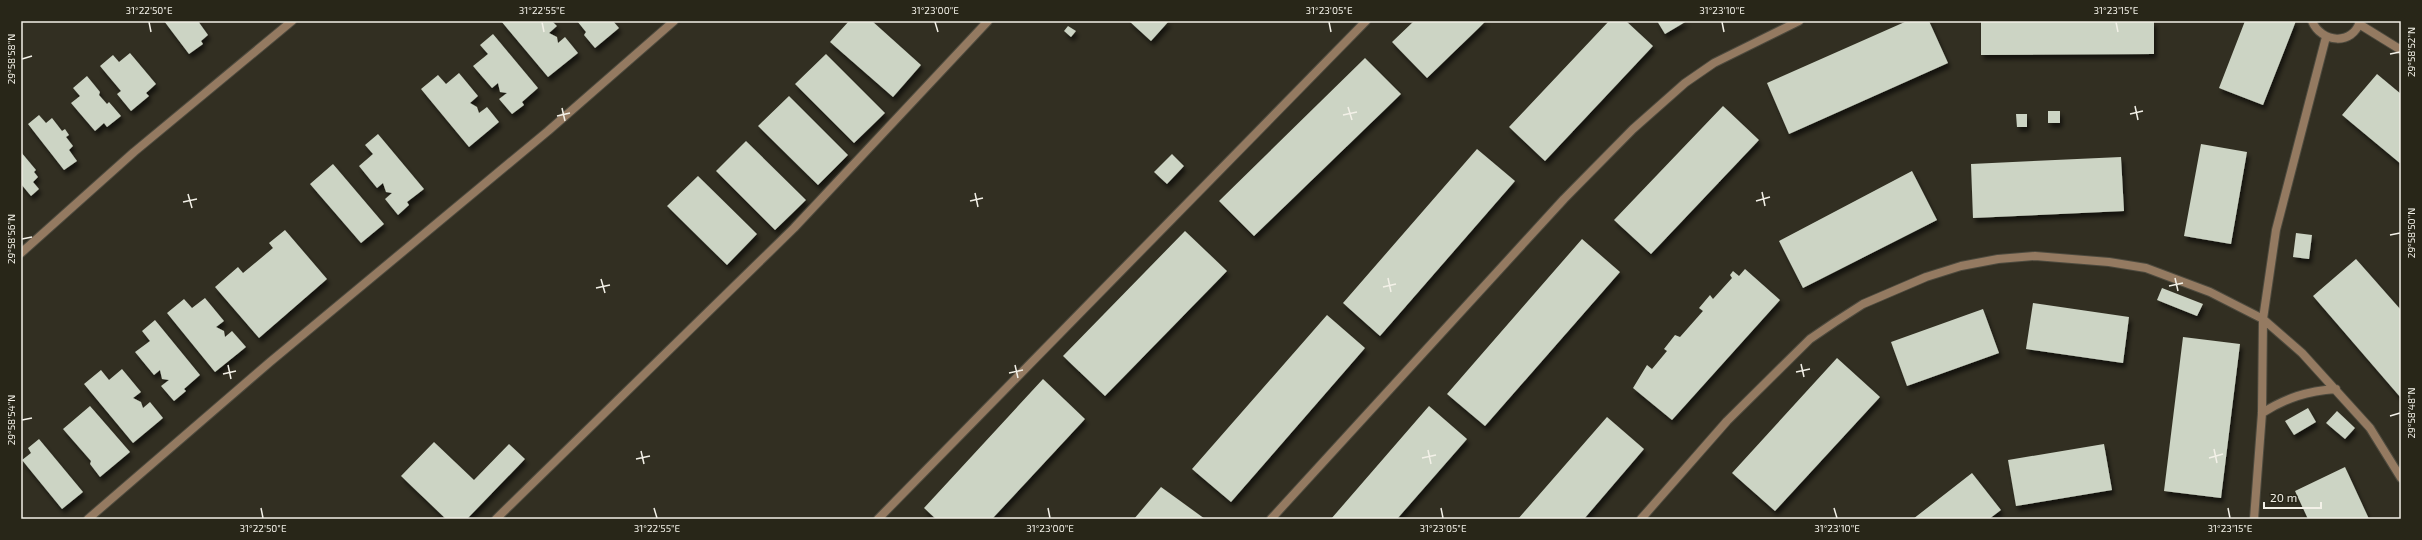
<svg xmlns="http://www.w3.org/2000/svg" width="2422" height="540" viewBox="0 0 2422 540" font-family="'Exo 2',sans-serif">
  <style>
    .building { fill: #ccd4c4; filter: url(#shadow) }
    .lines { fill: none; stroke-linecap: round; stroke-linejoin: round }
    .minor-casing { stroke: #4d4a3e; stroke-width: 10 }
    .minor { stroke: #947a61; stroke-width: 8 }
    .ticks { fill: none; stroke: #f3f1e8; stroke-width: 1.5 }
    .neatline { fill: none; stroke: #f3f1e8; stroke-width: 1.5 }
    .ticks-label { font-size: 10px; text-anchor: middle; fill: #f3f1e8 }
  </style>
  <defs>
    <filter id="shadow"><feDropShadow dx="2.5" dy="4.5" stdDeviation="2" flood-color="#0009"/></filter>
  </defs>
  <rect width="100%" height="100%" fill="#322f22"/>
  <!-- building -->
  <path class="building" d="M164 21H198L208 35 201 41 203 44 189 54Z
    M501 21H552L557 26 549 33 557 37 558 43 565 37 578 53 548 77Z
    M577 21H613L619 28 595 48 584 35 586 32Z
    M849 21H872L921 65 893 97 830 42Z
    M1129 21H1169L1151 41Z
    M1414 21H1486L1427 78 1392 42Z
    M1609 21H1626L1653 46 1545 161 1509 127Z
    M1657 21H1687L1665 34Z
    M1907 21H1929L1948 63 1789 134 1767 83Z
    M1981 21H2154V54L1981 55Z
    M2245 21H2296L2263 105 2219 88Z
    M1068 26 1076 31 1071 37 1064 31Z
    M493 34 538 88 522 102 524 105 512 114 499 99 507 93 500 92 498 83 492 88 473 66 488 54 480 45Z
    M130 53 156 84 146 93 149 96 131 111 117 94 121 91 100 66 113 55 119 62Z
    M826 54 885 113 854 143 795 84Z
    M1365 58 1401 94 1254 236 1219 201Z
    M459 73 478 96 470 103 477 107 479 113 487 107 499 122 469 147 421 89 438 75 446 84Z
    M2377 74 2401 94V164L2342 115Z
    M87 76 100 92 99 95 107 104 109 102 121 116 107 127 104 123 95 131 71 103 80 96 73 88Z
    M789 96 848 155 818 185 758 126Z
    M1723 106 1759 140 1651 254 1614 220Z
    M2048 111H2060V123H2048Z
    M2016 114H2027V127H2017Z
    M39 115 46 123 52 118 62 131 65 129 69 135 66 137 73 146 69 150 77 161 64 170 28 124Z
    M378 134 424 189 407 202 409 205 398 215 385 199 392 193 386 192 383 183 377 188 359 166 373 154 365 145Z
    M746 141 806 200 775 230 716 171Z
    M2201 144 2247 152 2231 244 2184 236Z
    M1477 149 1515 181 1380 336 1343 303Z
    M21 152 36 170 34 172 38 177 33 182 39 189 31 196 21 184Z
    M1172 154 1184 166 1167 184 1154 172Z
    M2121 157 2124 211 1973 218 1971 164Z
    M333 164 384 224 361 243 310 184Z
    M1912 171 1937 220 1803 288 1779 241Z
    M698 176 757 234 727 265 667 206Z
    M285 230 327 279 259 338 215 287 238 267 243 273 273 248 269 243Z
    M1185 231 1227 271 1105 396 1063 356Z
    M2296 233 2312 235 2309 259 2293 257Z
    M1582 239 1620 272 1485 426 1447 394Z
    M2356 259 2401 310V398L2313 296Z
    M1745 269 1780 300 1672 420 1633 388 1647 365 1652 369 1667 351 1664 349 1675 335 1680 337 1703 311 1699 308 1710 295 1713 299 1732 278 1730 275 1733 271 1739 276Z
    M2162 288 2203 304 2197 316 2157 300Z
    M205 298 224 321 216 327 224 331 225 337 232 331 246 347 215 372 167 313 184 299 192 308Z
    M2033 303 2129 317 2123 363 2026 349Z
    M1983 309 1999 353 1907 386 1891 342Z
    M1327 315 1365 348 1231 502 1192 469Z
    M155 320 200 375 184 389 186 391 174 401 161 386 169 380 162 379 160 370 154 375 135 352 150 341 142 331Z
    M2183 337 2240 344 2221 498 2164 491Z
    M1837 358 1880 397 1775 511 1732 473Z
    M122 369 141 392 133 398 141 402 143 408 150 402 163 418 133 443 84 384 101 370 109 380Z
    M1043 379 1085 419 992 519H936L924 508Z
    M90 406 130 452 100 477 90 464 91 461 63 429Z
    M1429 406 1467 439 1397 519H1331Z
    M2308 408 2316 422 2294 435 2285 421Z
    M2337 411 2355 428 2345 439 2326 423Z
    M1607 417 1644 449 1584 519H1518Z
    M39 439 83 492 62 509 22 460 31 453 28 448Z
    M434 442 474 480 509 444 525 459 467 519H446L401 476Z
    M2104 444 2112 490 2016 506 2008 460Z
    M2345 467 2369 519H2308L2295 491Z
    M1972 473 2001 510 1989 519H1913Z
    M1161 487 1205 519H1134Z"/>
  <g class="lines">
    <defs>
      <path id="minor" d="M2312 21C2321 43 2353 46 2360 21
        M2359 24 2401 50
        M21 253 134 152 292 21
        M2262 413C2286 398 2307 391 2336 389
        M88 519 270 362 548 131 674 21
        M496 519 794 228 988 21
        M878 519 1366 21
        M1271 519 1564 199 1633 129 1685 83 1714 63 1799 21
        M1641 519 1727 421 1810 339 1835 322 1863 304 1926 277 1961 266 1998 259 2035 256 2109 262 2146 268 2210 292 2263 319 2302 353 2370 428 2401 478
        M2254 519 2262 413 2263 319 2276 230 2326 37"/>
    </defs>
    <!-- minor casing -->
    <use href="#minor" class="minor-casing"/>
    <!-- minor -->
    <use href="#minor" class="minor"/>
  </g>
  <!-- ticks -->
  <path class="ticks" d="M149 22 151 32M542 22 544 32M935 22 938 32M1329 22 1331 32M1722 22 1724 32M2116 22 2118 32M2390 54 2400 52M22 59 32 56M2135 106 2138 120M1348 107 1352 120M562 108 565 121M2130 114 2143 111M1343 115 1357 112M557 116 570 113M1762 192 1765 206M975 193 978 207M188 194 192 208M970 201 983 198M1756 201 1770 197M183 202 197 199M2390 235 2400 233M22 239 32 237M1388 278 1391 292M2175 278 2178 291M601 279 605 293M2169 286 2183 283M1383 287 1396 284M596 288 610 285M1801 364 1804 377M228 365 231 379M1015 365 1018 378M1796 372 1810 369M1009 373 1023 370M223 374 236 371M2390 416 2400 413M22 420 32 418M2214 449 2217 463M1428 450 1431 464M641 451 644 464M1422 458 1436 455M2209 458 2223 454M636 459 650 456M261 508 263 518M654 508 657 518M1048 508 1050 518M1441 508 1443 518M1834 508 1837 518M2228 508 2230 518"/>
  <!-- border -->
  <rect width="2422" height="540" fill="none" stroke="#282618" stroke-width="44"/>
  <!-- scale -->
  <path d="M2264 502v6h57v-6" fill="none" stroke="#f3f1e8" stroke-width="2"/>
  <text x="2270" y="502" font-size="12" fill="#f3f1e8" stroke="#282618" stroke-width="3" paint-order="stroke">20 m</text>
  <rect x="22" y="22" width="2378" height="496" class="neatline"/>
  <g class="ticks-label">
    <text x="149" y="14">31°22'50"E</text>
    <text x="542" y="14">31°22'55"E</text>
    <text x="935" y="14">31°23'00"E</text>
    <text x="1329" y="14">31°23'05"E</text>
    <text x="1722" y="14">31°23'10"E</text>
    <text x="2116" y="14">31°23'15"E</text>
    <text transform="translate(2411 52) rotate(-90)" y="4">29°58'52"N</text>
    <text transform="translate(11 59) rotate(-90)" y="4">29°58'58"N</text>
    <text transform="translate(2411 233) rotate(-90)" y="4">29°58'50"N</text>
    <text transform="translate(11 239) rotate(-90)" y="4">29°58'56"N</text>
    <text transform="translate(2411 413) rotate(-90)" y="4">29°58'48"N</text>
    <text transform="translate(11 420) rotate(-90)" y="4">29°58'54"N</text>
    <text x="263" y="532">31°22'50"E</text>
    <text x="657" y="532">31°22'55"E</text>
    <text x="1050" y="532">31°23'00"E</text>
    <text x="1443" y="532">31°23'05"E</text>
    <text x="1837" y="532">31°23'10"E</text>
    <text x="2230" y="532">31°23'15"E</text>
  </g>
</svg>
